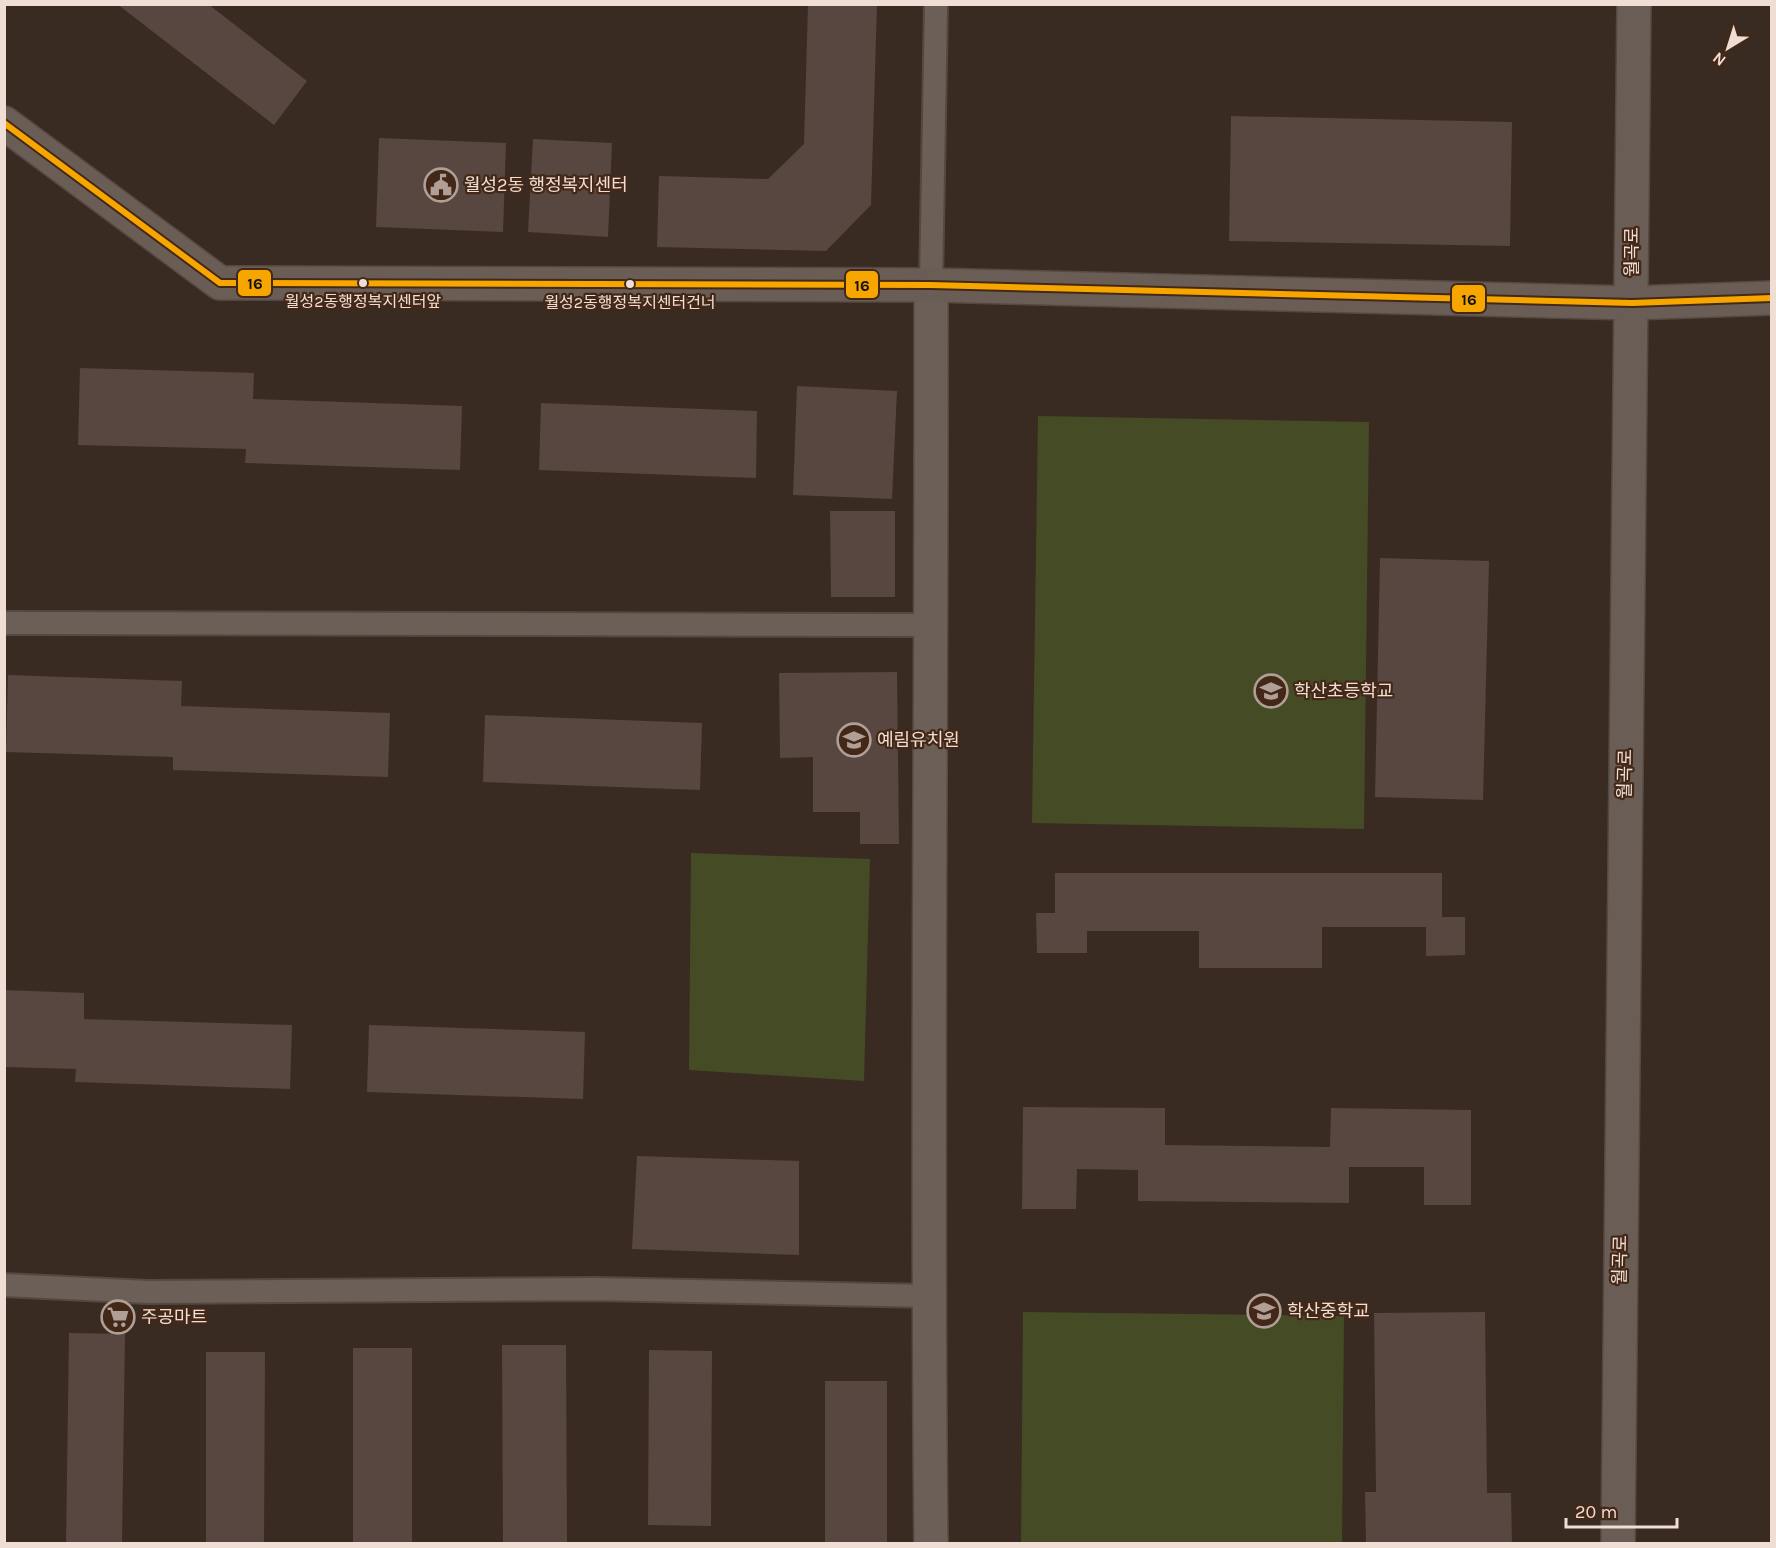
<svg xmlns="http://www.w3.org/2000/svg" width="1776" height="1548" viewBox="0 0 1776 1548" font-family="Karla,'Noto Sans KR',sans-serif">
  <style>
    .green { fill: #454b25 }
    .building { fill: #584640 }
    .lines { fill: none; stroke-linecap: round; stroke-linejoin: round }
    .lane-casing { stroke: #554841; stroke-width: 26 }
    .street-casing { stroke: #554841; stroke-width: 36 }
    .secondary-casing { stroke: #554841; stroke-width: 36 }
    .lane { stroke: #6b5f58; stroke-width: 22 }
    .street { stroke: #6b5f58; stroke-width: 33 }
    .secondary { stroke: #695d56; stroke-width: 33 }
    .bus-1-casing { stroke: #432818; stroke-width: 10 }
    .bus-1 { stroke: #f7a600; stroke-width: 6 }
    .bus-dot { fill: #f0ded4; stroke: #432818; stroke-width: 2 }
    .labels { text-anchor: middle; stroke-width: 4.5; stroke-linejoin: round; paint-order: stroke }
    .bus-label { font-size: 16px; fill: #f0ded4; stroke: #432818 }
    .poi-label { font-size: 18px; fill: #f0ded4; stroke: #432818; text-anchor: start }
    .street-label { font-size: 18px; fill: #f0ded4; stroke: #432818 }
    .line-badge { stroke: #432818; stroke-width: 2 }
    .pale-badge-label { font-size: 16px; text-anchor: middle; font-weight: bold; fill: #111 }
  </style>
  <rect width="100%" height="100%" fill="#392b22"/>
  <!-- green -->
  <path class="green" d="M1038 416 1369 422 1364 829 1032 823Z
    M691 853 870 859 864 1081 689 1070Z
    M1023 1312 1344 1316 1342 1543H1021Z"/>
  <!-- building -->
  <path class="building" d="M117 4H208L307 81 274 125Z
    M808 4H877L871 205 826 251 657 247 659 176 768 179 804 144Z
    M1231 116 1512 122 1510 246 1229 241Z
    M379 138 506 143 503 232 376 227Z
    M533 139 612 143 608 237 528 232Z
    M80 368 254 373 253 399 462 406 460 470 245 463 246 449 78 445Z
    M797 386 897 391 892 499 793 495Z
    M541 403 757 411 756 478 539 470Z
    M830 511H895V597H831Z
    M1380 558 1489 561 1483 800 1375 797Z
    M897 672 899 844H860V812H813V757L780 758 779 673Z
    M8 675 182 681 181 706 390 713 388 777 173 770V757L6 752Z
    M485 715 702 723 700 790 483 782Z
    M1055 873H1442V917H1465V955L1426 956V927H1322V968H1199V931H1087V953H1037L1036 913H1055Z
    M4 990 84 993V1019L292 1025 290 1089 75 1082 76 1069 4 1067Z
    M369 1025 585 1032 583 1099 367 1092Z
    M1023 1107 1165 1108V1145L1330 1147 1331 1108 1471 1110V1205H1424V1167H1349V1203L1138 1201V1170L1077 1169 1076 1209H1022Z
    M637 1156 799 1161V1255L632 1249Z
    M1485 1312 1487 1493H1511L1512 1544H1366L1365 1492H1376L1374 1313Z
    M69 1333 125 1334 122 1544H66Z
    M502 1345H566L567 1544H503Z
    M353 1348H412V1544H353Z
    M649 1350 712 1351 711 1526 648 1525Z
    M206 1352H265L264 1544H206Z
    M825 1381H887V1544H825Z"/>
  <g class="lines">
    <defs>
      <path id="lane" d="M931 285 936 4
        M4 623 932 625
        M4 1285 148 1292 597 1289 928 1296"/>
      <path id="street" d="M931 1544C926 1124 932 705 931 285"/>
      <path id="secondary" d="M4 123 220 283 931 285 1632 303 1772 298
        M1618 1544 1634 4"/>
    </defs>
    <!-- lane casing -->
    <use href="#lane" class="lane-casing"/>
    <!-- street casing -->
    <use href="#street" class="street-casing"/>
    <!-- secondary casing -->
    <use href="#secondary" class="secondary-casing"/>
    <!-- lane -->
    <use href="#lane" class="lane"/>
    <!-- street -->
    <use href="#street" class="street"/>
    <!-- secondary -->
    <use href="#secondary" class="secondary"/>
    <defs>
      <path id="bus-1" d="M4 123 220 283 931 285 1632 303 1772 298"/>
    </defs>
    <!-- bus-1 casing -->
    <use href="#bus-1" class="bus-1-casing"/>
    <!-- bus-1 -->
    <use href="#bus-1" class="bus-1"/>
  </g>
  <!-- icons -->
  <defs>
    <symbol id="civic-ring" viewBox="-11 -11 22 22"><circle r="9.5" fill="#432818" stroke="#b09f96" stroke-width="1.5"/><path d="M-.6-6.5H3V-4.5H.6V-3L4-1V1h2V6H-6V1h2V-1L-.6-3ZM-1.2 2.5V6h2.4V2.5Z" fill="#b09f96"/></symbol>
    <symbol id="school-ring" viewBox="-11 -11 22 22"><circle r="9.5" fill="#432818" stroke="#b09f96" stroke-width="1.5"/><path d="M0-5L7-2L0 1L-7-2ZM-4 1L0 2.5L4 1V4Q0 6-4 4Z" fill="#b09f96"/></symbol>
    <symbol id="supermarket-ring" viewBox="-11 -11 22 22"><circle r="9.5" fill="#432818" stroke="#b09f96" stroke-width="1.5"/><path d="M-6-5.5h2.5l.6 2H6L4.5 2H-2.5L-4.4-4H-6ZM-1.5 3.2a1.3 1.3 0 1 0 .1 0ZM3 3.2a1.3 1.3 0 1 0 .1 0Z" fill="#b09f96"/></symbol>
  </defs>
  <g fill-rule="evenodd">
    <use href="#civic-ring" x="422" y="166" width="38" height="38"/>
    <use href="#school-ring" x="1252" y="672" width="38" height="38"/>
    <use href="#school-ring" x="835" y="721" width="38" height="38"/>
    <use href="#school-ring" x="1245" y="1292" width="38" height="38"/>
    <use href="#supermarket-ring" x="99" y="1298" width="38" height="38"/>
  </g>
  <!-- markers -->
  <g class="bus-dot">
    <circle cx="363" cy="283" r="5"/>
    <circle cx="630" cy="284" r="5"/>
  </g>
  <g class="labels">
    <!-- bus labels -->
    <g class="bus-label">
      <text x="363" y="307">월성2동행정복지센터앞</text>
      <text x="630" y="308">월성2동행정복지센터건너</text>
    </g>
    <!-- poi labels -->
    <g class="poi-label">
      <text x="464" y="191">월성2동 행정복지센터</text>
      <text x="1294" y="697">학산초등학교</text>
      <text x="877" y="746">예림유치원</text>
      <text x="1287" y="1317">학산중학교</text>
      <text x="141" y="1323">주공마트</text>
    </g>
    <!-- street labels -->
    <g class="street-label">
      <text transform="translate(1632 252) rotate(-90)" y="6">월곡로</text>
      <text transform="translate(1625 774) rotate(-89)" y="6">월곡로</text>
      <text transform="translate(1620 1260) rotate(-89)" y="6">월곡로</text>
    </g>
  </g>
  <g class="line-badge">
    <rect x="237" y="269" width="35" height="28" rx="6" fill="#f7a600"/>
    <rect x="845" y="270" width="34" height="29" rx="6" fill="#f7a600"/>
    <rect x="1451" y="284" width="35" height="29" rx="6" fill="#f7a600"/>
  </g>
  <g class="pale-badge-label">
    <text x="255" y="289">16</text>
    <text x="862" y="291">16</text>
    <text x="1469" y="305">16</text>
  </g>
  <!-- border -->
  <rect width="1776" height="1548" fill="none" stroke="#f0ded4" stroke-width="12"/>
  <!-- north arrow -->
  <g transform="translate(1728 48) rotate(218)" stroke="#432818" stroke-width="4.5" paint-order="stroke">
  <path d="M0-4.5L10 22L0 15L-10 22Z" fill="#f0ded4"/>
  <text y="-9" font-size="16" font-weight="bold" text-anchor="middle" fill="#f0ded4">N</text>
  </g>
  <!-- scale -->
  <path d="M1566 1518v9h111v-9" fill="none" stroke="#f0ded4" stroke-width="3"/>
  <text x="1575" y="1518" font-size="18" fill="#f0ded4" stroke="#432818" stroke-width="4.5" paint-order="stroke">20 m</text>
</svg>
